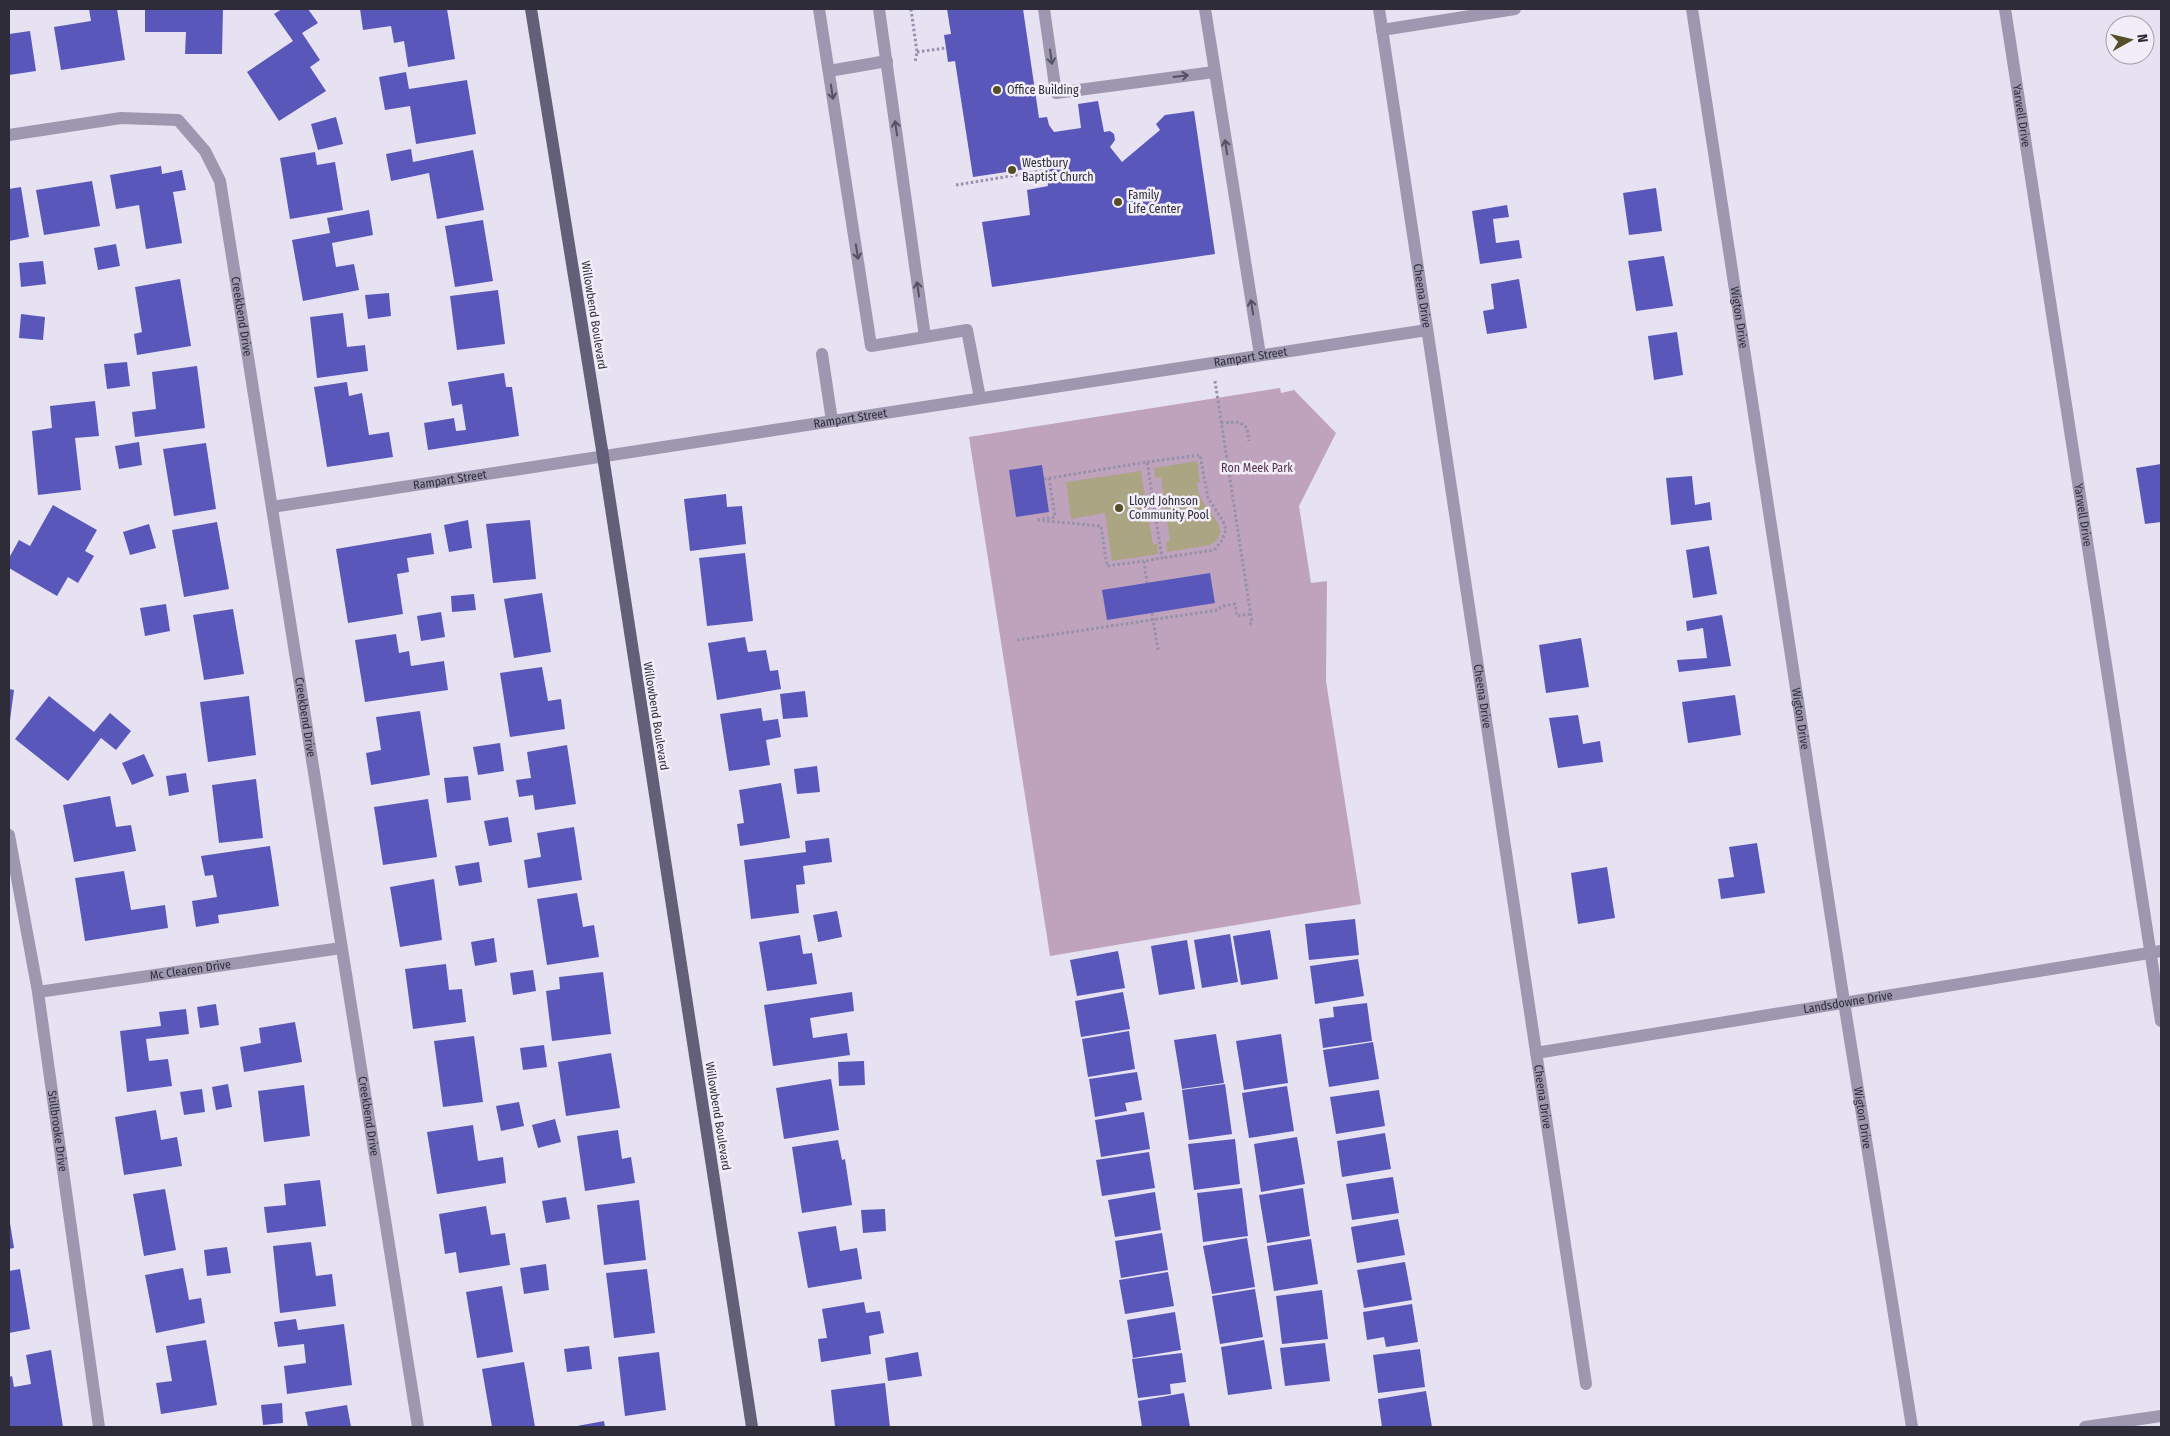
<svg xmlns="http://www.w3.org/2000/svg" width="2170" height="1436" viewBox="0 0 2170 1436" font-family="'Fira Sans Condensed',sans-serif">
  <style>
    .green { fill: #bfa3bc }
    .water { fill: #aca583 }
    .building { fill: #5957ba }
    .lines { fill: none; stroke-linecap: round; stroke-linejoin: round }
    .path { stroke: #9590ab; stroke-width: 3; stroke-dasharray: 2.5 2.5; stroke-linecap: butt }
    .minor { stroke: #9d97af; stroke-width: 12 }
    .major { stroke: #625f79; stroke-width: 12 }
    .oneway { stroke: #545162 }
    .poi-dot { fill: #564f25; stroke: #f2eef9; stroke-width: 2 }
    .labels { text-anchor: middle; stroke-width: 5; stroke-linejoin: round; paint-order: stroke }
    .poi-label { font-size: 12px; fill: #2d2c38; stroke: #f2eef9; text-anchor: start }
    .street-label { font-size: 12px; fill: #2d2c38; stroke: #f2eef9 }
    .park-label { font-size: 12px; fill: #54324f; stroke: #f2eef9 }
  </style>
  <rect width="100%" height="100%" fill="#e7e2f1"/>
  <!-- green -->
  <path class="green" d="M1280 388 1281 393 1294 390 1336 433 1299 506 1311 583 1327 581 1326 681 1361 904 1050 956 969 437Z"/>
  <!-- water -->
  <path class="water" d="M1197 461 1200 482H1197C1198 489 1199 496 1203 502 1211 517 1233 531 1210 545L1167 552 1166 542 1170 541 1161 477 1155 478 1154 468Z
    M1141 471 1153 544H1157L1158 554 1112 561 1105 513 1071 519 1066 482Z"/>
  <!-- building -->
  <path class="building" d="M89 9H117L125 60 61 70 54 27 91 21Z
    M145 9H223L222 54H185L186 32H145Z
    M282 9H308L318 23 302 33 320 60 310 67 326 91 279 121 247 72 293 41 274 14Z
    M360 9H447L455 59 408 67 404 41 394 43 391 26 363 30Z
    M947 9H1023L1039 118 1047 117 1049 125 1054 132 1081 128 1078 104 1098 101 1104 132 1110 131 1114 134 1115 140 1110 147 1122 162 1160 130 1156 124 1165 115 1194 111 1215 254 992 287 982 222 1030 215 1027 190 1048 186 1046 166 973 177 955 61 948 62 946 48 944 35 951 34Z
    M30 31 36 71 9 75V34Z
    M406 72 409 89 467 80 476 134 416 144 410 106 385 110 379 77Z
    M336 117 343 144 318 150 311 124Z
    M411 149 413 162 473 150 484 210 437 219 429 173 391 181 386 154Z
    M315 152 317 165 335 162 343 210 290 219 280 158Z
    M161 166 162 174 182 170 186 190 173 192 182 243 146 249 139 205 116 209 110 175Z
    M92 181 100 226 44 235 36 190Z
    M21 187 29 237 9 241V189Z
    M1656 188 1662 231 1629 235 1623 193Z
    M1507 205 1509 217 1493 219 1496 243 1519 240 1522 258 1480 264 1472 211Z
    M369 210 373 235 332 243 336 267 354 264 359 290 303 301 292 240 330 233 327 218Z
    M483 220 493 281 455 287 445 226Z
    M116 244 120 266 98 270 94 248Z
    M1664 256 1673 306 1636 311 1628 261Z
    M43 261 46 284 21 287 19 263Z
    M180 279 191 346 137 355 134 334 142 332 135 287Z
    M1519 279 1527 328 1487 334 1483 311 1494 309 1491 284Z
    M498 290 505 344 457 350 450 296Z
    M389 293 391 316 368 319 365 295Z
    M343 313 347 347 365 345 368 371 317 378 310 317Z
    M21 314 45 317 43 340 19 338Z
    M1677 332 1683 375 1654 380 1648 336Z
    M127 362 130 386 107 389 104 364Z
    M197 366 205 428 135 437 132 412 156 409 152 372Z
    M504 373 506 387H512L519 436 428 450 424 423 454 418 456 431 466 430 462 404 452 406 448 382Z
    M347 382 349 396 362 393 369 435 389 432 393 457 327 467 314 387Z
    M95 401 99 436 75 438 81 490 38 495 32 431 52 428 50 406Z
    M139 442 142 465 119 469 115 446Z
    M206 443 216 509 174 516 163 449Z
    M2161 464V522L2145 524 2136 468Z
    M1042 465 1049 512 1016 517 1009 470Z
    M1692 476 1695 505 1710 502 1712 520 1671 525 1666 478Z
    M726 494 727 507 742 506 746 544 690 551 684 499Z
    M53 505 97 530 85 551 94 556 78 583 68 577 57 596 9 568V558L19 540 30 546Z
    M468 520 472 548 449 552 444 525Z
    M530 520 536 579 493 583 486 524Z
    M217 522 229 589 184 597 172 530Z
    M149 524 156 548 130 555 123 532Z
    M431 533 434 554 407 558 409 572 397 574 403 614 348 623 336 549Z
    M1709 546 1717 594 1693 598 1686 550Z
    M745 553 753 621 707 626 699 558Z
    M1210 573 1215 603 1107 620 1102 590Z
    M542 593 551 652 514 658 504 599Z
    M474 594 476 610 452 612 451 596Z
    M166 604 170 631 145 636 140 608Z
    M233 609 244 674 204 680 193 615Z
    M441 612 445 637 421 641 417 616Z
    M1722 615 1731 666 1679 672 1677 660 1707 658 1703 628 1687 631 1686 621Z
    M396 634 399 653 409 651 411 666 444 661 448 690 365 702 355 640Z
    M745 637 748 652 766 650 770 671 778 670 781 689 717 700 708 643Z
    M1581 638 1589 687 1546 693 1539 645Z
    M542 667 548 701 561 699 565 729 510 737 500 673Z
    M9 689 14 690 10 720H9Z
    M805 691 808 717 783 719 780 694Z
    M1735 695 1741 735 1688 743 1682 702Z
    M49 696 94 732 110 713 131 731 116 750 101 738 68 781 15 739Z
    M249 696 256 755 208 762 200 702Z
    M761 708 763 721 778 719 781 737 766 740 770 765 729 771 720 714Z
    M420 711 430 775 371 785 366 753 381 750 376 717Z
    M1578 715 1583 744 1600 741 1603 762 1558 768 1549 718Z
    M500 743 504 771 478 775 473 747Z
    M567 745 576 804 535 810 533 795 519 797 516 780 531 778 527 752Z
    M144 754 154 776 132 785 122 763Z
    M817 766 820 792 797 794 794 769Z
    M186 773 189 792 169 796 166 776Z
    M468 776 471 800 447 803 444 778Z
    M256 779 263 838 219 843 212 785Z
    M781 783 790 838 740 846 737 824 744 823 739 790Z
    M110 796 116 827 131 825 136 851 74 862 63 805Z
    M428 799 437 857 383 865 374 807Z
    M508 817 512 842 489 846 484 821Z
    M574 827 582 880 528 888 524 860 541 857 537 833Z
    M829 838 832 862 803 866 805 884 796 885 799 913 751 919 744 860 806 852 805 841Z
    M1757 843 1765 893 1721 899 1718 879 1734 877 1729 847Z
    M270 846 279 906 218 915 219 923 196 927 192 901 217 897 213 875 205 876 201 856Z
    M479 862 482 882 459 886 455 866Z
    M1607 867 1615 918 1578 924 1571 873Z
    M124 871 131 910 165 905 168 928 85 941 75 878Z
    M434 879 442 940 400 947 390 887Z
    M577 893 583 927 594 925 599 957 547 965 537 899Z
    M837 911 842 937 818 942 813 915Z
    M1355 919 1359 955 1309 960 1305 924Z
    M1270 930 1278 979 1241 985 1233 936Z
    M1230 934 1238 982 1202 988 1194 940Z
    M800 935 803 954 812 953 817 984 767 991 759 942Z
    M494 938 497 962 475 966 471 942Z
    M1187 940 1195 989 1159 995 1151 946Z
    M1118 951 1125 988 1077 996 1070 960Z
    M1358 959 1364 996 1315 1004 1310 966Z
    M446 964 449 990 462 989 466 1022 413 1029 405 969Z
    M533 970 536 991 513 995 510 973Z
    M603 972 611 1034 552 1041 546 991 560 989 559 977Z
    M852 992 854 1011 810 1018 813 1038 847 1033 850 1055 773 1066 764 1005Z
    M1123 992 1130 1029 1081 1037 1075 1001Z
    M1367 1003 1372 1041 1323 1048 1319 1019 1334 1017 1333 1007Z
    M216 1004 219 1025 200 1028 197 1007Z
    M186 1009 189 1034 146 1039 149 1061 168 1059 172 1086 127 1092 120 1031 161 1026 159 1012Z
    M295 1022 302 1062 244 1072 240 1047 261 1043 259 1028Z
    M1129 1031 1135 1069 1088 1077 1082 1039Z
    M1216 1034 1224 1083 1182 1089 1174 1040Z
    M1281 1034 1288 1083 1244 1090 1236 1041Z
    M474 1036 483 1102 443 1107 434 1041Z
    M1373 1042 1379 1079 1329 1087 1323 1050Z
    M544 1045 547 1067 523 1070 520 1048Z
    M611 1053 620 1108 566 1116 558 1062Z
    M864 1061 865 1085 839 1086 838 1062Z
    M1137 1072 1142 1100 1125 1103 1127 1111 1095 1117 1089 1079Z
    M831 1079 839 1130 784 1139 776 1088Z
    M228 1084 232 1107 216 1110 212 1087Z
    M1225 1084 1232 1134 1189 1140 1182 1090Z
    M304 1085 310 1136 264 1142 258 1091Z
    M1287 1086 1294 1131 1249 1138 1242 1093Z
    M202 1089 205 1112 184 1115 180 1092Z
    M1379 1090 1385 1126 1336 1134 1330 1097Z
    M519 1102 524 1126 501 1131 496 1106Z
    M156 1110 161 1140 177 1137 182 1166 124 1175 115 1117Z
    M1144 1112 1150 1149 1101 1157 1095 1120Z
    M555 1119 561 1142 538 1148 532 1125Z
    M473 1125 478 1161 503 1157 506 1183 437 1194 427 1132Z
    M618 1130 622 1159 631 1157 635 1183 585 1191 577 1136Z
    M1385 1133 1391 1169 1342 1177 1337 1141Z
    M1297 1137 1305 1184 1261 1192 1254 1144Z
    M1235 1139 1240 1184 1194 1190 1188 1144Z
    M838 1140 842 1160 845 1159 852 1205 802 1213 792 1147Z
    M1149 1152 1155 1188 1102 1196 1096 1160Z
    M1393 1177 1399 1213 1352 1220 1346 1184Z
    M320 1180 326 1226 267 1233 264 1207 286 1205 284 1184Z
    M1242 1188 1248 1236 1203 1242 1197 1193Z
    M1303 1188 1310 1236 1267 1243 1259 1195Z
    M165 1189 176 1250 144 1256 133 1194Z
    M1155 1192 1161 1230 1115 1237 1108 1200Z
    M566 1197 570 1219 546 1223 542 1201Z
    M639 1200 646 1260 604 1265 597 1205Z
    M486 1206 491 1235 505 1233 510 1265 459 1273 456 1252 445 1254 439 1214Z
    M885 1209 886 1231 863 1233 861 1210Z
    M1398 1219 1405 1255 1357 1263 1351 1227Z
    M10 1223 14 1248 9 1249V1224Z
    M836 1226 840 1251 857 1248 862 1279 808 1288 798 1232Z
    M1162 1233 1168 1270 1121 1278 1115 1241Z
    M1247 1238 1255 1287 1212 1294 1203 1246Z
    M1311 1239 1318 1284 1274 1291 1267 1246Z
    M311 1242 316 1276 332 1274 336 1306 280 1313 273 1246Z
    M227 1247 231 1273 207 1276 204 1250Z
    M1405 1262 1412 1300 1364 1308 1357 1270Z
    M546 1264 549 1290 524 1294 520 1268Z
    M183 1268 189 1300 201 1298 205 1323 156 1333 145 1275Z
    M20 1269 30 1329 9 1333V1271Z
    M647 1269 655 1333 614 1338 606 1273Z
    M1168 1272 1174 1306 1125 1314 1119 1280Z
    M502 1286 513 1352 477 1358 466 1292Z
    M1255 1289 1263 1337 1220 1344 1212 1296Z
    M1322 1290 1328 1339 1282 1344 1276 1296Z
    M864 1302 866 1313 880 1311 884 1333 869 1336 871 1354 821 1362 818 1339 827 1338 822 1309Z
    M1412 1304 1418 1342 1386 1347 1384 1337 1367 1340 1363 1312Z
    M1175 1312 1181 1350 1133 1358 1127 1320Z
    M296 1319 298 1330 344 1324 352 1385 287 1394 284 1366 306 1363 304 1344 278 1347 274 1322Z
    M206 1340 217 1405 161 1414 156 1383 172 1381 166 1346Z
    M1264 1340 1272 1389 1228 1395 1221 1347Z
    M1325 1343 1330 1381 1285 1386 1280 1348Z
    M589 1346 592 1369 567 1372 564 1349Z
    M1420 1349 1425 1387 1378 1393 1373 1355Z
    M51 1350 63 1427H9V1377L12 1376 14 1387 31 1384 26 1355Z
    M659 1352 666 1410 625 1416 618 1357Z
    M918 1352 922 1376 888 1381 885 1358Z
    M1182 1353 1186 1382 1170 1384 1171 1394 1138 1398 1132 1359Z
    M524 1362 535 1427H492L482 1369Z
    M885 1383 890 1427H835L831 1390Z
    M1426 1391 1432 1427H1382L1378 1399Z
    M1184 1393 1190 1427H1142L1138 1401Z
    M282 1403 283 1423 263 1425 261 1405Z
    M347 1405 351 1427H308L305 1412Z
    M604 1421 605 1427H577V1426Z"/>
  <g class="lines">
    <!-- path -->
    <path class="path" d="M911 9 917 52 915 62
      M917 52 946 48
      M956 185 1047 170
      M1215 381 1252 623 1248 624
      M1221 423 1239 422 1247 428 1249 441
      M1147 462 1200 455 1208 498 1223 521 1226 530 1221 542 1214 550 1162 558
      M1049 478 1055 517 1036 520 1101 526 1107 566 1144 561
      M1044 479 1147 462 1162 558 1144 561 1147 583
      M1152 613 1158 650
      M1017 640 1218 610 1222 606 1235 604 1237 616 1250 614"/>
    <!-- minor -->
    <g class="minor">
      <path d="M819 9 871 346 967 330 980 398"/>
      <path d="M879 9 925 337"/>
      <path d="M1044 9 1056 93 1214 72"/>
      <path d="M1205 9 1260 355"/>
      <path id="s1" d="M1379 9 1586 1384"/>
      <path id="s2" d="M1692 9 1844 1002 1912 1427"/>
      <path id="s3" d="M2005 9 2161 1021"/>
      <path d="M1382 30 1515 9"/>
      <path d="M829 71 887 61"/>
      <path id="s4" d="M9 135 121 118 178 120 205 151 220 181 418 1427"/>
      <path d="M822 354 832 421"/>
      <path id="s5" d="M272 507 1427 330"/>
      <path id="s6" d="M9 835 38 992 99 1427"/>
      <path id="s7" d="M38 992 341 948"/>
      <path id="s8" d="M1536 1053 2161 951"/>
      <path d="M2085 1427 2161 1416"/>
    </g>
    <!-- major -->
    <path class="major" d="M531 9 603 456 752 1427"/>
  </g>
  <!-- one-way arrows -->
  <defs><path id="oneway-shaft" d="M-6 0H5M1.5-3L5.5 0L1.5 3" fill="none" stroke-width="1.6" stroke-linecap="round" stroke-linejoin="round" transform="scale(1.25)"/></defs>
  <g class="oneway">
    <use href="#oneway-shaft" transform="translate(1051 57) rotate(82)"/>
    <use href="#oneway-shaft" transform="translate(1181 76) rotate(-7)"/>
    <use href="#oneway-shaft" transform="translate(832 92) rotate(81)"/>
    <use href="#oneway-shaft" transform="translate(896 128) rotate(-98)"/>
    <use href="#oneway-shaft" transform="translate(1226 147) rotate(-99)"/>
    <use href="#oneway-shaft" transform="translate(857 252) rotate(81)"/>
    <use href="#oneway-shaft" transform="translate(918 289) rotate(-98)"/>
    <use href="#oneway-shaft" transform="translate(1252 307) rotate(-99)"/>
  </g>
  <!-- markers -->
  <g class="poi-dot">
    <circle cx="997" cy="90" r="5"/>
    <circle cx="1012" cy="170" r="5"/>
    <circle cx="1118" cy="202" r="5"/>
    <circle cx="1119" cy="508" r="5"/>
  </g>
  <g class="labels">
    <!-- poi labels -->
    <g class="poi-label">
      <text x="1007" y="94">Office Building</text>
      <text x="1022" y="167">Westbury<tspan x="1022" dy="14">Baptist Church</tspan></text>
      <text x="1128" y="199">Family<tspan x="1128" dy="14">Life Center</tspan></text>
      <text x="1129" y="505">Lloyd Johnson<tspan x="1129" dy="14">Community Pool</tspan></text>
    </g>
    <!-- street labels -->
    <g class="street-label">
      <text dy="4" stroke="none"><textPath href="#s3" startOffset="108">Yarwell Drive</textPath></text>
      <text dy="4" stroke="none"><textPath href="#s1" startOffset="290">Cheena Drive</textPath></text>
      <text transform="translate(594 315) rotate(81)" y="4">Willowbend Boulevard</text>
      <text dy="4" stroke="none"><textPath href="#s4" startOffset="382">Creekbend Drive</textPath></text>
      <text dy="4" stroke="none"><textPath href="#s2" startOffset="312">Wigton Drive</textPath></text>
      <text dy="4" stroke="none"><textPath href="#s5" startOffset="990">Rampart Street</textPath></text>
      <text dy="4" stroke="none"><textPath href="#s5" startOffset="585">Rampart Street</textPath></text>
      <text dy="4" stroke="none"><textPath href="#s5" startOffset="180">Rampart Street</textPath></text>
      <text dy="4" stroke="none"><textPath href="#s3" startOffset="512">Yarwell Drive</textPath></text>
      <text dy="4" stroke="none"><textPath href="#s1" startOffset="695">Cheena Drive</textPath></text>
      <text transform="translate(656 716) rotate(81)" y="4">Willowbend Boulevard</text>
      <text dy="4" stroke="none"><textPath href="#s4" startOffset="788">Creekbend Drive</textPath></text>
      <text dy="4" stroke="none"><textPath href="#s2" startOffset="718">Wigton Drive</textPath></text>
      <text dy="4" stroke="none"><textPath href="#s7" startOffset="154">Mc Clearen Drive</textPath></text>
      <text dy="4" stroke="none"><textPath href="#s8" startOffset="316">Landsdowne Drive</textPath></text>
      <text dy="4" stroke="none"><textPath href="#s1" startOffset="1100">Cheena Drive</textPath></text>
      <text transform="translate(718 1116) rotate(81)" y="4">Willowbend Boulevard</text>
      <text dy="4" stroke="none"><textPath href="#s4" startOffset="1192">Creekbend Drive</textPath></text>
      <text dy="4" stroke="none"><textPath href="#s2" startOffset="1122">Wigton Drive</textPath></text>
      <text dy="4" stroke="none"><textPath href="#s6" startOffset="300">Stillbrooke Drive</textPath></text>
    </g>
    <!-- park labels -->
    <g class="park-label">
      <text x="1257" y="472">Ron Meek Park</text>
    </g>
  </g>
  <!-- border -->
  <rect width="2170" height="1436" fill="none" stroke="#2d2c38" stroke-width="20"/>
  <!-- north arrow -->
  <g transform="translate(2130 40) rotate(82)"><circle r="24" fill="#f2eef9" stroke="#a3a0ac"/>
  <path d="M0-4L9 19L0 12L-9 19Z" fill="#564f25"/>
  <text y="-8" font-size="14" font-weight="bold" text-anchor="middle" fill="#2d2c38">N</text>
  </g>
</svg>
